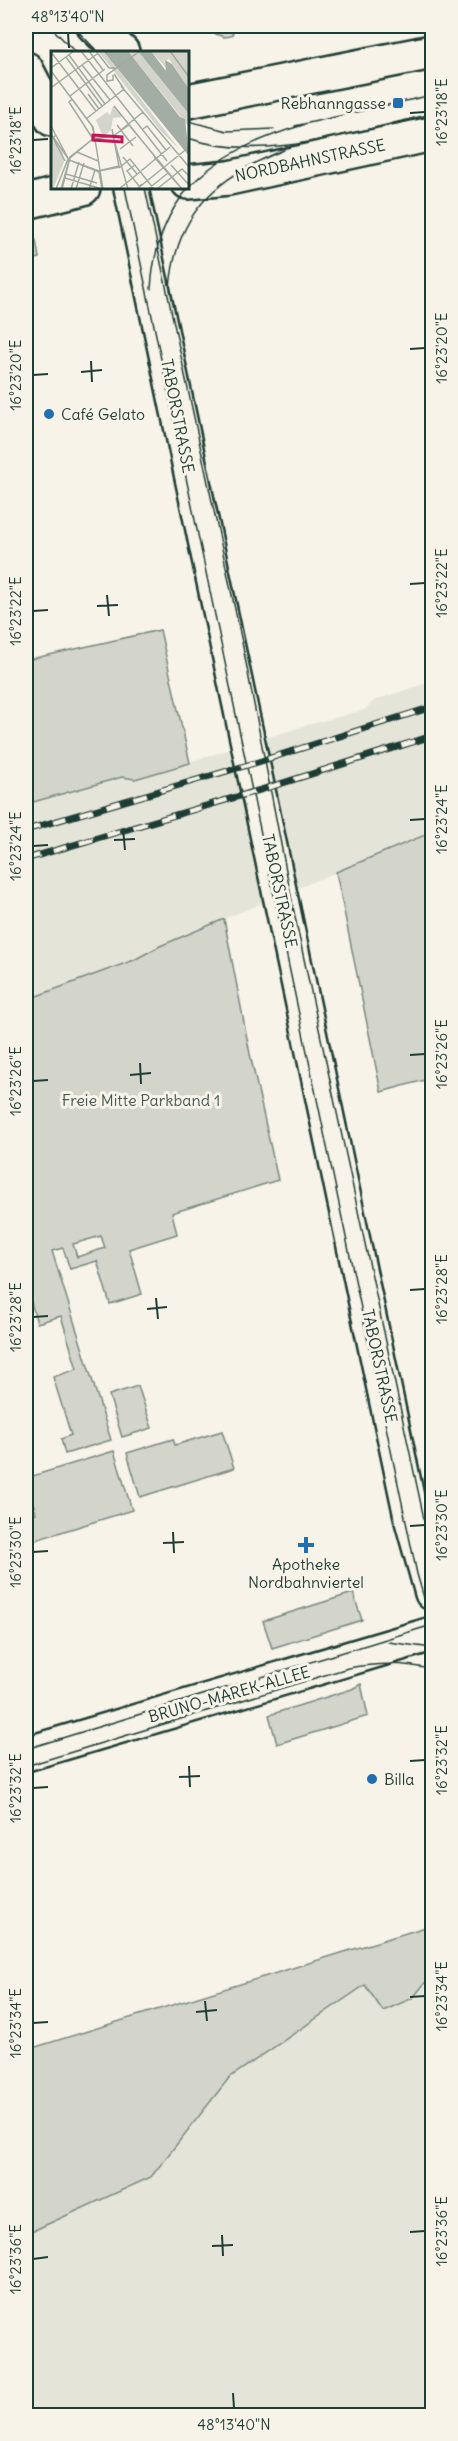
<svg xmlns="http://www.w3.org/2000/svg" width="458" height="2441" viewBox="0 0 458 2441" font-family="Delius,sans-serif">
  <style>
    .built { fill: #e5e4d9 }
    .green { fill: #d3d5ca; stroke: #79897f; stroke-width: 1.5; fill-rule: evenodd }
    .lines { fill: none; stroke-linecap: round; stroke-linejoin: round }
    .street-casing { stroke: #1f3d34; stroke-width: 38 }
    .secondary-casing { stroke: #1f3d34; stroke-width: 38 }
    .street { stroke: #f7f3e8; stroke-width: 33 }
    .secondary { stroke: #f7f3e8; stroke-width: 33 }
    .tram { stroke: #1f3d34; stroke-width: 1.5 }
    .rail-casing { stroke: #1f3d34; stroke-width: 7 }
    .rail { stroke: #f7f3e8; stroke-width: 4.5; stroke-dasharray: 14; stroke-linecap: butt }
    .ticks { fill: none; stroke: #1f3d34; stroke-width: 2 }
    .poi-dot { fill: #1f6fb2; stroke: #f7f3e8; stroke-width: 2 }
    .labels { text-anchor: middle; stroke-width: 6; stroke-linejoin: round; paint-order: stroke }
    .poi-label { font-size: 16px; fill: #1f3d34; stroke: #f7f3e8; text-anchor: start }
    .street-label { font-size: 16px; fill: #1f3d34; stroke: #f7f3e8 }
    .park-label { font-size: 16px; fill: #435b52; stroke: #f7f3e8 }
    .inset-river { fill: none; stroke: #a4ada3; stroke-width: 3 }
    .inset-road { fill: none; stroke: #a1aaa0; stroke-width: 1.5 }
    .view { fill: #c2185b; fill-opacity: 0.15; stroke: #c2185b; stroke-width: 3 }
    .inset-edge { fill: none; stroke: #1f3d34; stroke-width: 3 }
    .neatline { fill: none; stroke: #1f3d34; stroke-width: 2 }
    .ticks-label { font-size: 15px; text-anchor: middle; fill: #1f3d34 }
  </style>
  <rect width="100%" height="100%" fill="#f7f3e8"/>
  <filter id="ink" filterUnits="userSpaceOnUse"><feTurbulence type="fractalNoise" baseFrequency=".0167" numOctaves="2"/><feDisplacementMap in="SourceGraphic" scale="12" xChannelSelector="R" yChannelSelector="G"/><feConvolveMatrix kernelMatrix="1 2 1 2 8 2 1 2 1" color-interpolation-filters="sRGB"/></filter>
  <g filter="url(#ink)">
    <!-- built -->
    <path class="built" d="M432 681V832L160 946 134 960 26 1000V804L122 777 135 779 304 726 364 710 375 700Z
      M432 1924V2415L26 2416V2050Z"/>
    <!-- green -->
    <path class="green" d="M193 26H237L231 36 224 37Z
      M36 240 39 258 26 262V241Z
      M160 630 190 763 135 779 122 777 26 804V660Z
      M432 832V1078L381 1092 336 872Z
      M224 919 250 1054 278 1180 172 1213 177 1234 129 1249 142 1294 110 1304 97 1261 70 1269 63 1248 52 1251 111 1440 65 1454 61 1439 71 1435 53 1377 77 1369 61 1316 37 1323 26 1285V1000L134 960 160 946ZM101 1236 105 1248 77 1257 73 1244Z
      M138 1386 152 1428 122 1437 109 1395Z
      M222 1431 234 1468 140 1497 127 1453 173 1439 175 1445Z
      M114 1451 132 1510 26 1543V1517L36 1513 26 1478Z
      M353 1593 362 1620 272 1648 263 1621Z
      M361 1684 368 1716 277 1744 269 1715 352 1689Z
      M432 1925V1974L413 1998 383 2011 365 1985 229 2078 151 2177 26 2234V2050Z"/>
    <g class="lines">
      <defs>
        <path id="street" d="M131 188 412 1521 432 1593
          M26 1754 432 1634"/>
        <path id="secondary" d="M94 26 122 52
          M26 69 52 119
          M188 101 432 52
          M188 182 229 178 432 134
          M26 202 83 188"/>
      </defs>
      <!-- street casing -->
      <use href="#street" class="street-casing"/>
      <!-- secondary casing -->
      <use href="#secondary" class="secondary-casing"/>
      <!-- street -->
      <use href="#street" class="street"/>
      <!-- secondary -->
      <use href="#secondary" class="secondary"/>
      <!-- tram -->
      <path class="tram" d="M50 26 75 52
        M73 26 98 52
        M188 121 227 131 274 129
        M295 126 432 95
        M188 138C262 164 358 130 432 114
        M125 188 417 1574 432 1625
        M145 188 242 642 295 917 432 1556
        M170 288C176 213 216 177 284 150
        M151 289C157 190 216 151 303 125
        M388 1642 432 1648
        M26 1749 432 1625
        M26 1766 348 1668C377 1663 405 1662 432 1670"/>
      <defs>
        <path id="rail" d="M26 830 258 762 432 707
          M26 859 267 788 432 736"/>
      </defs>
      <!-- rail casing -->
      <use href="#rail" class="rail-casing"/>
      <!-- rail -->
      <use href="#rail" class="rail"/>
    </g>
  </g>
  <!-- ticks -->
  <path class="ticks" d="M68 33 69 48M410 113 425 112M33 140 48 139M410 349 425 348M91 361 92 382M81 372 102 370M33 375 48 374M410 584 425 583M107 595 109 616M97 606 118 605M33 611 48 610M410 820 425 819M123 829 125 850M114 840 135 839M33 846 48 845M410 1055 425 1054M140 1063 141 1084M130 1075 151 1073M33 1081 48 1080M410 1290 425 1289M156 1298 158 1319M147 1309 167 1307M33 1317 48 1316M410 1526 425 1525M173 1532 174 1553M163 1543 184 1542M33 1552 48 1551M410 1761 425 1760M189 1766 190 1787M179 1777 200 1776M33 1788 48 1787M410 1997 425 1996M205 2001 207 2021M196 2012 217 2010M33 2023 48 2022M410 2232 425 2231M222 2235 223 2256M212 2246 233 2245M33 2259 48 2257M233 2393 234 2408"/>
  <!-- markers -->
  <g class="poi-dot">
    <rect x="392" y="97" width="12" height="12" rx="3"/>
    <circle cx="49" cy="414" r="6"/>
    <path d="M303 1536h6v6h6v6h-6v6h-6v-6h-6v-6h6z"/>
    <circle cx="372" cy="1779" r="6"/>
  </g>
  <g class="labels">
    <!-- poi labels -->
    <g class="poi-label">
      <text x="386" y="109" text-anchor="end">Rebhanngasse</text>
      <text x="61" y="420">Café Gelato</text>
      <text x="306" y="1570" text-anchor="middle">Apotheke<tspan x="306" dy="18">Nordbahnviertel</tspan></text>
      <text x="384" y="1785">Billa</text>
    </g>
    <!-- street labels -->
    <g class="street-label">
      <text transform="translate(310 160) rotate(-12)" y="6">NORDBAHNSTRASSE</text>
      <text transform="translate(178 416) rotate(79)" y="6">TABORSTRASSE</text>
      <text transform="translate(280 891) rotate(78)" y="6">TABORSTRASSE</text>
      <text transform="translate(380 1366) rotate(78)" y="6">TABORSTRASSE</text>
      <text transform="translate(229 1694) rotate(-16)" y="6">BRUNO-MAREK-ALLEE</text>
    </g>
    <!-- park labels -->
    <g class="park-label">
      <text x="141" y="1106">Freie Mitte Parkband 1</text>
    </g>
  </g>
  <!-- overview -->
  <g transform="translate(51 51)">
    <rect width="138" height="138" fill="#f7f3e8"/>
    <path d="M47 0H53L129 99 109 79ZM77 0H87L138 60V76ZM100 0H138V38L118 8 113 10 120 22ZM62 55 72 66 62 67 60 79 52 86 45 69 56 61 59 64ZM0 88 11 97 13 111 2 138Z" fill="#d3d5ca"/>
    <path d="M77 0 129 66 134 68 138 105 53 1ZM87 0H100L115 20 114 9 121 13 138 38V63Z" fill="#a4ada3"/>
    <path class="inset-river" d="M95 0 138 48"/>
    <path class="inset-road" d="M30 0 116 110M38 0 52 19M45 0 58 17H64M119 0 138 26M0 1 45 60M18 4 54 53M15 6 51 55M31 14 59 49M0 17 23 0M0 20 42 76 52 138M0 20 41 75 44 86 19 107 11 138M63 23 73 38M62 24V29L56 30V24L89 0M70 35 138 116M1 36 46 3M37 43 48 58M19 45 54 18M21 48 18 51 42 88M63 55 105 107M35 68 73 38M66 74 82 95M0 75 18 109 48 120 69 116M92 78 96 75 115 99M70 79 92 61M0 83 18 109 48 121 51 138M5 84 2 87 14 110M42 88 62 85 78 74 131 138M44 88 62 85 77 138M69 98 85 86M26 101 47 110M72 106 86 123M103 106 131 138M84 114 76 120 88 135 91 133M120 114 138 134M68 117 79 108 103 138M47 120 68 115 61 78M90 120 119 96M15 123 46 132M14 127 51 138M5 138 17 108M10 138 19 106 43 87M20 138 28 111M25 138 33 112M38 138 44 119M68 138 89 121M86 138 138 96M97 138 117 122M106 138 131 118 138 125"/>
    <path class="view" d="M42 84 71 86V91L42 89Z"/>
    <rect width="138" height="138" class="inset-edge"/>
  </g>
  <!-- margin -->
  <rect width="458" height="2441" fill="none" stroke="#f7f3e8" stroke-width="66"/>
  <rect x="33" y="33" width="392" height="2375" class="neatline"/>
  <g class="ticks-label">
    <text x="68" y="22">48°13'40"N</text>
    <text transform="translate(442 112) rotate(-90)" y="5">16°23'18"E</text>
    <text transform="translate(16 140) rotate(-90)" y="5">16°23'18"E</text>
    <text transform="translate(442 348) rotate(-90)" y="5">16°23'20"E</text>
    <text transform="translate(16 375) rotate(-90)" y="5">16°23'20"E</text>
    <text transform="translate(442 583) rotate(-90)" y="5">16°23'22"E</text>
    <text transform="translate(16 611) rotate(-90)" y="5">16°23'22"E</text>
    <text transform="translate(442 819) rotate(-90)" y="5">16°23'24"E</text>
    <text transform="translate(16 846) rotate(-90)" y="5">16°23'24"E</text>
    <text transform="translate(442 1054) rotate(-90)" y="5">16°23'26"E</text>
    <text transform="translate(16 1081) rotate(-90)" y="5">16°23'26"E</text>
    <text transform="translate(442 1289) rotate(-90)" y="5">16°23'28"E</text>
    <text transform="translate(16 1317) rotate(-90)" y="5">16°23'28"E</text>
    <text transform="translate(442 1525) rotate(-90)" y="5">16°23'30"E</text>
    <text transform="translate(16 1552) rotate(-90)" y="5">16°23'30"E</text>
    <text transform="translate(442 1760) rotate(-90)" y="5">16°23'32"E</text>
    <text transform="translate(16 1788) rotate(-90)" y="5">16°23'32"E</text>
    <text transform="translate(442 1996) rotate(-90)" y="5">16°23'34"E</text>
    <text transform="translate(16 2023) rotate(-90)" y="5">16°23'34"E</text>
    <text transform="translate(442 2231) rotate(-90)" y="5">16°23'36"E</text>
    <text transform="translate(16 2259) rotate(-90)" y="5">16°23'36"E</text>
    <text x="234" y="2430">48°13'40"N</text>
  </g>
</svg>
